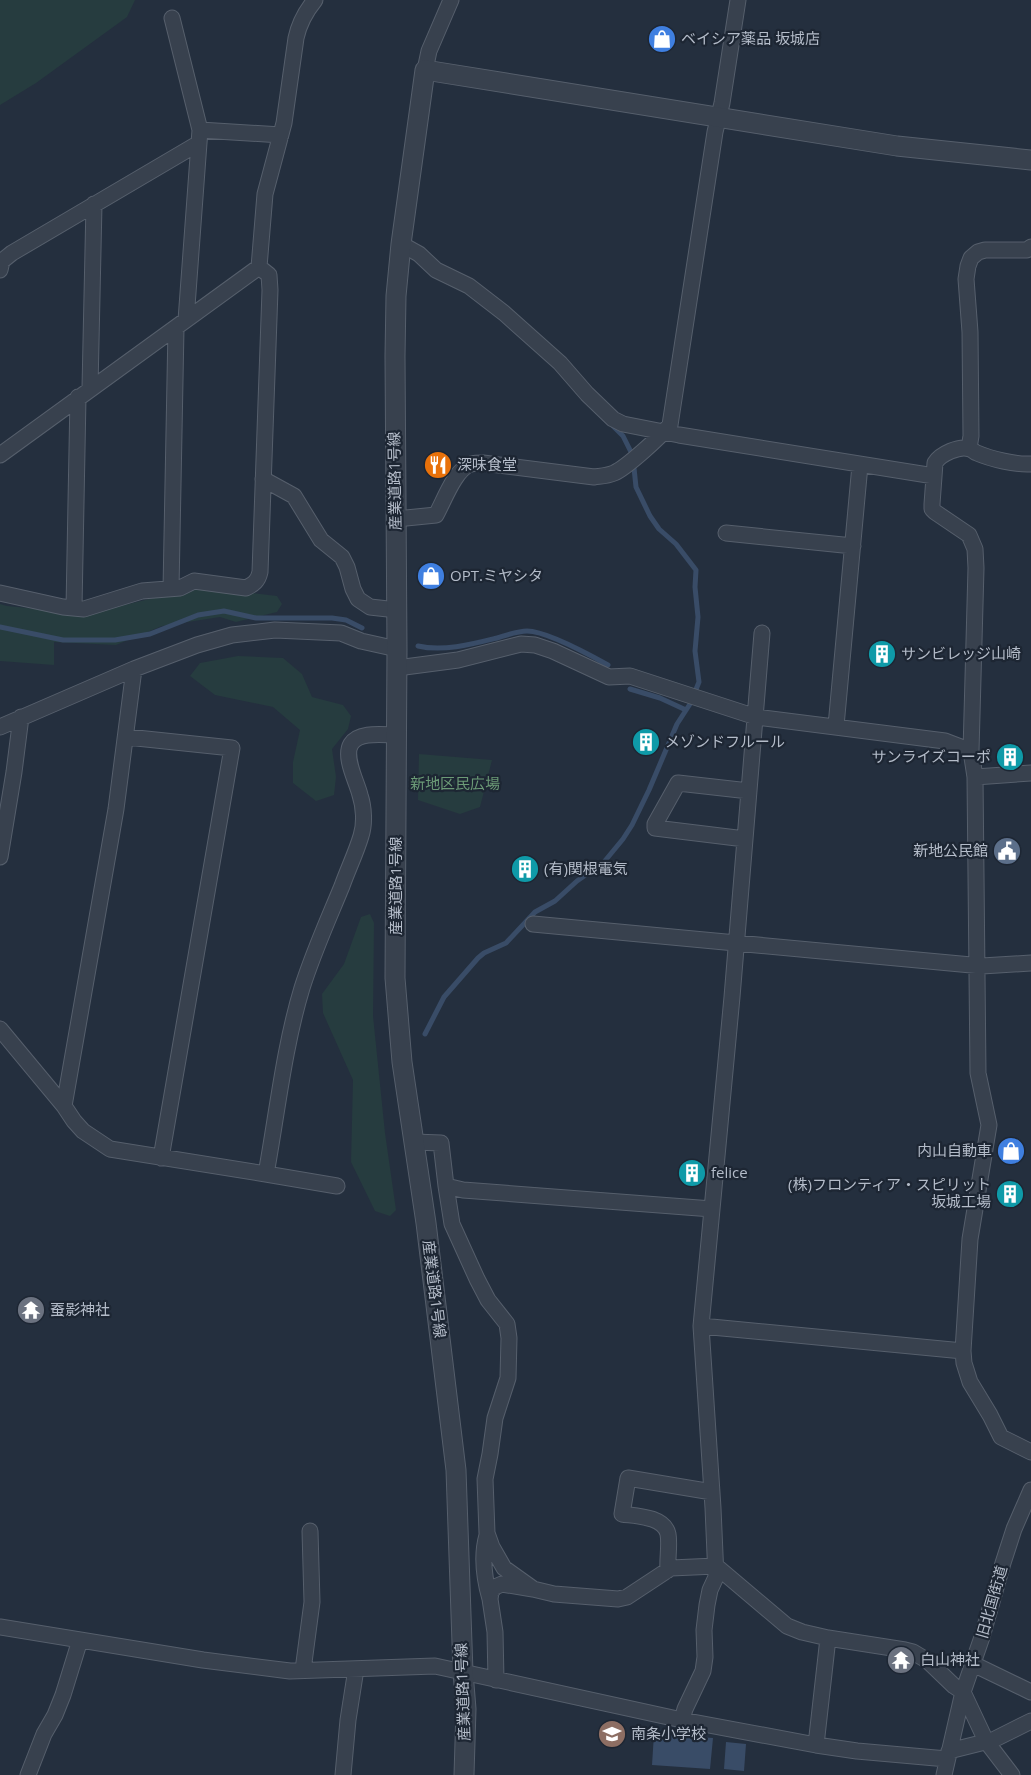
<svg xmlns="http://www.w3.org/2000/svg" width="1031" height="1775" viewBox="0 0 1031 1775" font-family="'Open Sans','Noto Sans JP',sans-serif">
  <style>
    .green { fill: #263c3f }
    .water { fill: #394c67 }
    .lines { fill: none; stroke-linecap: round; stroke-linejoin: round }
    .stream { stroke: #394c67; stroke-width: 5 }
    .minor-casing { stroke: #565f6c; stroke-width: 17 }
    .tertiary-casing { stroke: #565f6c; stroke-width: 21 }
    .minor { stroke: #38414e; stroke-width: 15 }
    .tertiary { stroke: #38414e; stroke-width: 19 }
    .labels { text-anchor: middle; stroke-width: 4.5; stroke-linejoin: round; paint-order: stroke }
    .poi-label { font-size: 15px; fill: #b4bcc9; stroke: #1d2633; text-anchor: start }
    .street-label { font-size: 15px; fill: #b4bcc9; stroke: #1d2633 }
    .park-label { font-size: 15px; fill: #6b9a76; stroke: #1d2633 }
  </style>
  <rect width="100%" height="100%" fill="#242f3e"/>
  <!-- green -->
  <path class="green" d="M0 0H135L127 17 36 83 0 105Z
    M199 587 277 596 282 604 277 612 236 622 220 617 162 626 116 645 54 642V665L0 661V604L7 606 87 614Z
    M238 656 283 658 302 674 312 697 343 705 351 716 348 729 332 749 336 777 334 795 316 801 293 783V762L300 730 273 707 215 695 190 676 200 663Z
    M419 754 492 760 480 807 460 814 418 800Z
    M370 914 374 923 373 1016 385 1133 396 1210 390 1216 375 1211 351 1162 353 1080 323 1013 322 994 344 964 361 917Z"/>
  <!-- water -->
  <path class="water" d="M654 1734 713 1738 710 1769 652 1765Z
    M726 1742 746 1744 744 1771 724 1769Z"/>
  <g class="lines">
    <!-- stream -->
    <path class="stream" d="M613 426 623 436 631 452
      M0 627 63 640H115L150 634 198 615 224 611 256 618H332L346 620 362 628
      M418 646C443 652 473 644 497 638 507 635 518 631 527 631 547 631 590 655 608 665
      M630 689 660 698 686 710
      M425 1034 444 997 478 958 484 953 506 943 535 912 555 901 577 881 604 862 623 839 632 825 649 790 677 724 690 704 699 682 695 651 698 617 695 587 696 570 676 544 659 529 650 516 636 487 634 468"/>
    <defs>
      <path id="minor" d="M172 18 200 130
        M425 70 429 51 451 0
        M401 244 419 254 436 270 469 286 504 313 560 363 587 394 613 419 623 424 679 435 934 476
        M259 267 265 194 284 123 296 38C299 24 306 11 315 0
        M0 270 2 261 12 253 199 143 200 130 281 135
        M186 320 199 143
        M90 388 94 204
        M969 448 971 436 970 332 966 279 968 266 971 258 978 252 985 250H1027L1031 247
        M0 455 259 267
        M1031 464C1016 465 991 459 977 453 974 452 972 449 970 449 960 445 940 454 935 463L932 504V509L935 512 969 535 975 549 976 568 971 751 975 777 978 1073 989 1125 970 1239 963 1351 964 1363 970 1382 990 1415 1001 1437 1031 1452
        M263 479 294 496 321 540 342 557 347 567 353 589 358 599 370 607 397 610
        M396 519 436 515C444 501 455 469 471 464 475 463 479 463 483 463L594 477C601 476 607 476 614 473 626 468 661 436 670 425L715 132 722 103 738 0
        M726 533 853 546
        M171 589 176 328
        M0 593 63 607 84 609 142 591 180 588 194 581 246 588C254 584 258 581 260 572L270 290 269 275 259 267
        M74 608 78 397
        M397 668 458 660 521 644 535 645 553 651 609 677 630 676 756 717 945 741 971 751
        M836 726 860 465
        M0 727 134 669 197 645 232 635 275 630 341 633 361 641 397 649
        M127 737 232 748 161 1158
        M975 777 1031 773
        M745 839 655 828V824L678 783 749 791
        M0 857 14 772 21 717
        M533 924 982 966 1031 963
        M0 1029 64 1106 74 1121 83 1131 110 1149 266 1174C277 1114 284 1047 302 988 313 953 328 920 342 886 348 869 356 853 361 836 365 824 364 807 360 795 357 782 343 757 351 744 359 731 384 735 397 735
        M64 1106 116 809 134 669
        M414 1142 441 1143 446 1186 463 1190 712 1209
        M266 1174 337 1186
        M446 1186 452 1224 477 1279 488 1300 507 1324 509 1338 508 1378 495 1418 490 1454 485 1479 487 1533 492 1547 504 1568 532 1588
        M701 1326 963 1351
        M487 1535C481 1556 484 1578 490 1599
        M668 1570C667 1559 670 1545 668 1534 664 1516 635 1516 622 1514L628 1478 712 1492
        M0 1627 203 1660 290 1671 435 1666 682 1720 816 1745 857 1751 947 1759
        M973 1664 1031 1692
        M303 1670 312 1602 310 1531
        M496 1680 495 1632 490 1599 491 1592 495 1587 502 1584 533 1589 554 1594 618 1599 627 1597 671 1568 716 1566 787 1626 802 1632 828 1638 905 1650 913 1652 928 1661 954 1686 963 1692 986 1741 1012 1775
        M682 1720 685 1709 703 1671 705 1657 704 1630 707 1605 710 1590 716 1577 713 1508 701 1326 732 997 762 633
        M816 1745 828 1638
        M949 1751 993 1740 1031 1721
        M28 1775 44 1734 55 1715 63 1695 80 1640
        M343 1775 348 1720 356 1669
        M944 1775 963 1692 982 1637 1003 1563 1014 1529 1031 1490"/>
      <path id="tertiary" d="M464 1775 466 1709 463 1672 456 1470 426 1223 402 1062 395 978 397 649 395 356 396 296 401 244 425 70 897 146 1031 160"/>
    </defs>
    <!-- minor casing -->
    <use href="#minor" class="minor-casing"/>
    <!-- tertiary casing -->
    <use href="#tertiary" class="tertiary-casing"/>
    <!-- minor -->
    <use href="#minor" class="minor"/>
    <!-- tertiary -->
    <use href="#tertiary" class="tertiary"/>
  </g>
  <!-- icons -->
  <defs>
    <symbol id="shop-disc" viewBox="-11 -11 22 22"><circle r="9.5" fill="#3f7fe0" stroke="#1d2633"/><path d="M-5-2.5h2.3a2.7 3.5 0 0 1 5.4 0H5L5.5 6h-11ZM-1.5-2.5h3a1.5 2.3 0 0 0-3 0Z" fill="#fff"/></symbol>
    <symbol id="restaurant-disc" viewBox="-11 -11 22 22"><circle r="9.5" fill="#e8710a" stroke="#1d2633"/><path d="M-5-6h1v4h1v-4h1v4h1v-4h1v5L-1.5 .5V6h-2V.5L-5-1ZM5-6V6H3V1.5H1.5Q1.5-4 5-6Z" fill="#fff"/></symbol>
    <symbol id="building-disc" viewBox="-11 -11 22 22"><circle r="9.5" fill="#0f9aa8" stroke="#1d2633"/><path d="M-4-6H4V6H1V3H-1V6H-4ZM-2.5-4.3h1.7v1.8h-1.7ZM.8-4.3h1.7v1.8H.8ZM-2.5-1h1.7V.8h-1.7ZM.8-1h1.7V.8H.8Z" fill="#fff"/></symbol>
    <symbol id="civic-disc" viewBox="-11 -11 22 22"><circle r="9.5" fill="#5c6f8a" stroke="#1d2633"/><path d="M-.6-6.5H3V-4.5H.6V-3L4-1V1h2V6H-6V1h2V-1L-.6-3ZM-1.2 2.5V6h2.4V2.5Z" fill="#fff"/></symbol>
    <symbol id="temple-disc" viewBox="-11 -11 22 22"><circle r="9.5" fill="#6b7280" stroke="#1d2633"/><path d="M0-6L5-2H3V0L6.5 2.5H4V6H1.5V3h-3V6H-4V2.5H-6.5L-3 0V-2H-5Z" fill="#fff"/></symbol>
    <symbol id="school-disc" viewBox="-11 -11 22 22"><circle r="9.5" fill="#8d6e63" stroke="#1d2633"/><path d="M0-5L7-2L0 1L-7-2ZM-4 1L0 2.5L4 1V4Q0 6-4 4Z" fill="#fff"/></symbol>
  </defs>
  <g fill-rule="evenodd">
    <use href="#shop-disc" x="646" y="23" width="32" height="32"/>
    <use href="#restaurant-disc" x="422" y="449" width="32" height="32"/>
    <use href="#shop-disc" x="415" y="560" width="32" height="32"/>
    <use href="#building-disc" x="866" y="638" width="32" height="32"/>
    <use href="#building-disc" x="630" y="726" width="32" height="32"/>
    <use href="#building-disc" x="994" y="741" width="32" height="32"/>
    <use href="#civic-disc" x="991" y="835" width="32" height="32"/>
    <use href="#building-disc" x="509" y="853" width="32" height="32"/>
    <use href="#shop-disc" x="995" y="1135" width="32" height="32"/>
    <use href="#building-disc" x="676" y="1157" width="32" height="32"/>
    <use href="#building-disc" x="994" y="1178" width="32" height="32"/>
    <use href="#temple-disc" x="15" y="1294" width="32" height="32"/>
    <use href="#temple-disc" x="885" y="1644" width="32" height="32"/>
    <use href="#school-disc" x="596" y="1718" width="32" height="32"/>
  </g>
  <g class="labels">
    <!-- poi labels -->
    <g class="poi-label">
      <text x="681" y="44">ベイシア薬品 坂城店</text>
      <text x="457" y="470">深味食堂</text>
      <text x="450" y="581">OPT.ミヤシタ</text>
      <text x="901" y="659">サンビレッジ山崎</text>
      <text x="665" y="747">メゾンドフルール</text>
      <text x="991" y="762" text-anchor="end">サンライズコーポ</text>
      <text x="988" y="856" text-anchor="end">新地公民館</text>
      <text x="544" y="874">(有)関根電気</text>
      <text x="992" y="1156" text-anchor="end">内山自動車</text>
      <text x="711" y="1178">felice</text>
      <text x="991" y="1190" text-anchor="end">(株)フロンティア・スピリット<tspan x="991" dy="17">坂城工場</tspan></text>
      <text x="50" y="1315">蚕影神社</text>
      <text x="920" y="1665">白山神社</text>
      <text x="631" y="1739">南条小学校</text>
    </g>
    <!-- street labels -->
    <g class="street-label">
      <text transform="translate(395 481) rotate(-91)" y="5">産業道路1号線</text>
      <text transform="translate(396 886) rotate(-90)" y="5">産業道路1号線</text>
      <text transform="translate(434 1289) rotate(83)" y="5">産業道路1号線</text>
      <text transform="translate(992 1602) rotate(-74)" y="5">旧北国街道</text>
      <text transform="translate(463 1692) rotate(-92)" y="5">産業道路1号線</text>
    </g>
    <!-- park labels -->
    <g class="park-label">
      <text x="455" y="789">新地区民広場</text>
    </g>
  </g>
</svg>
